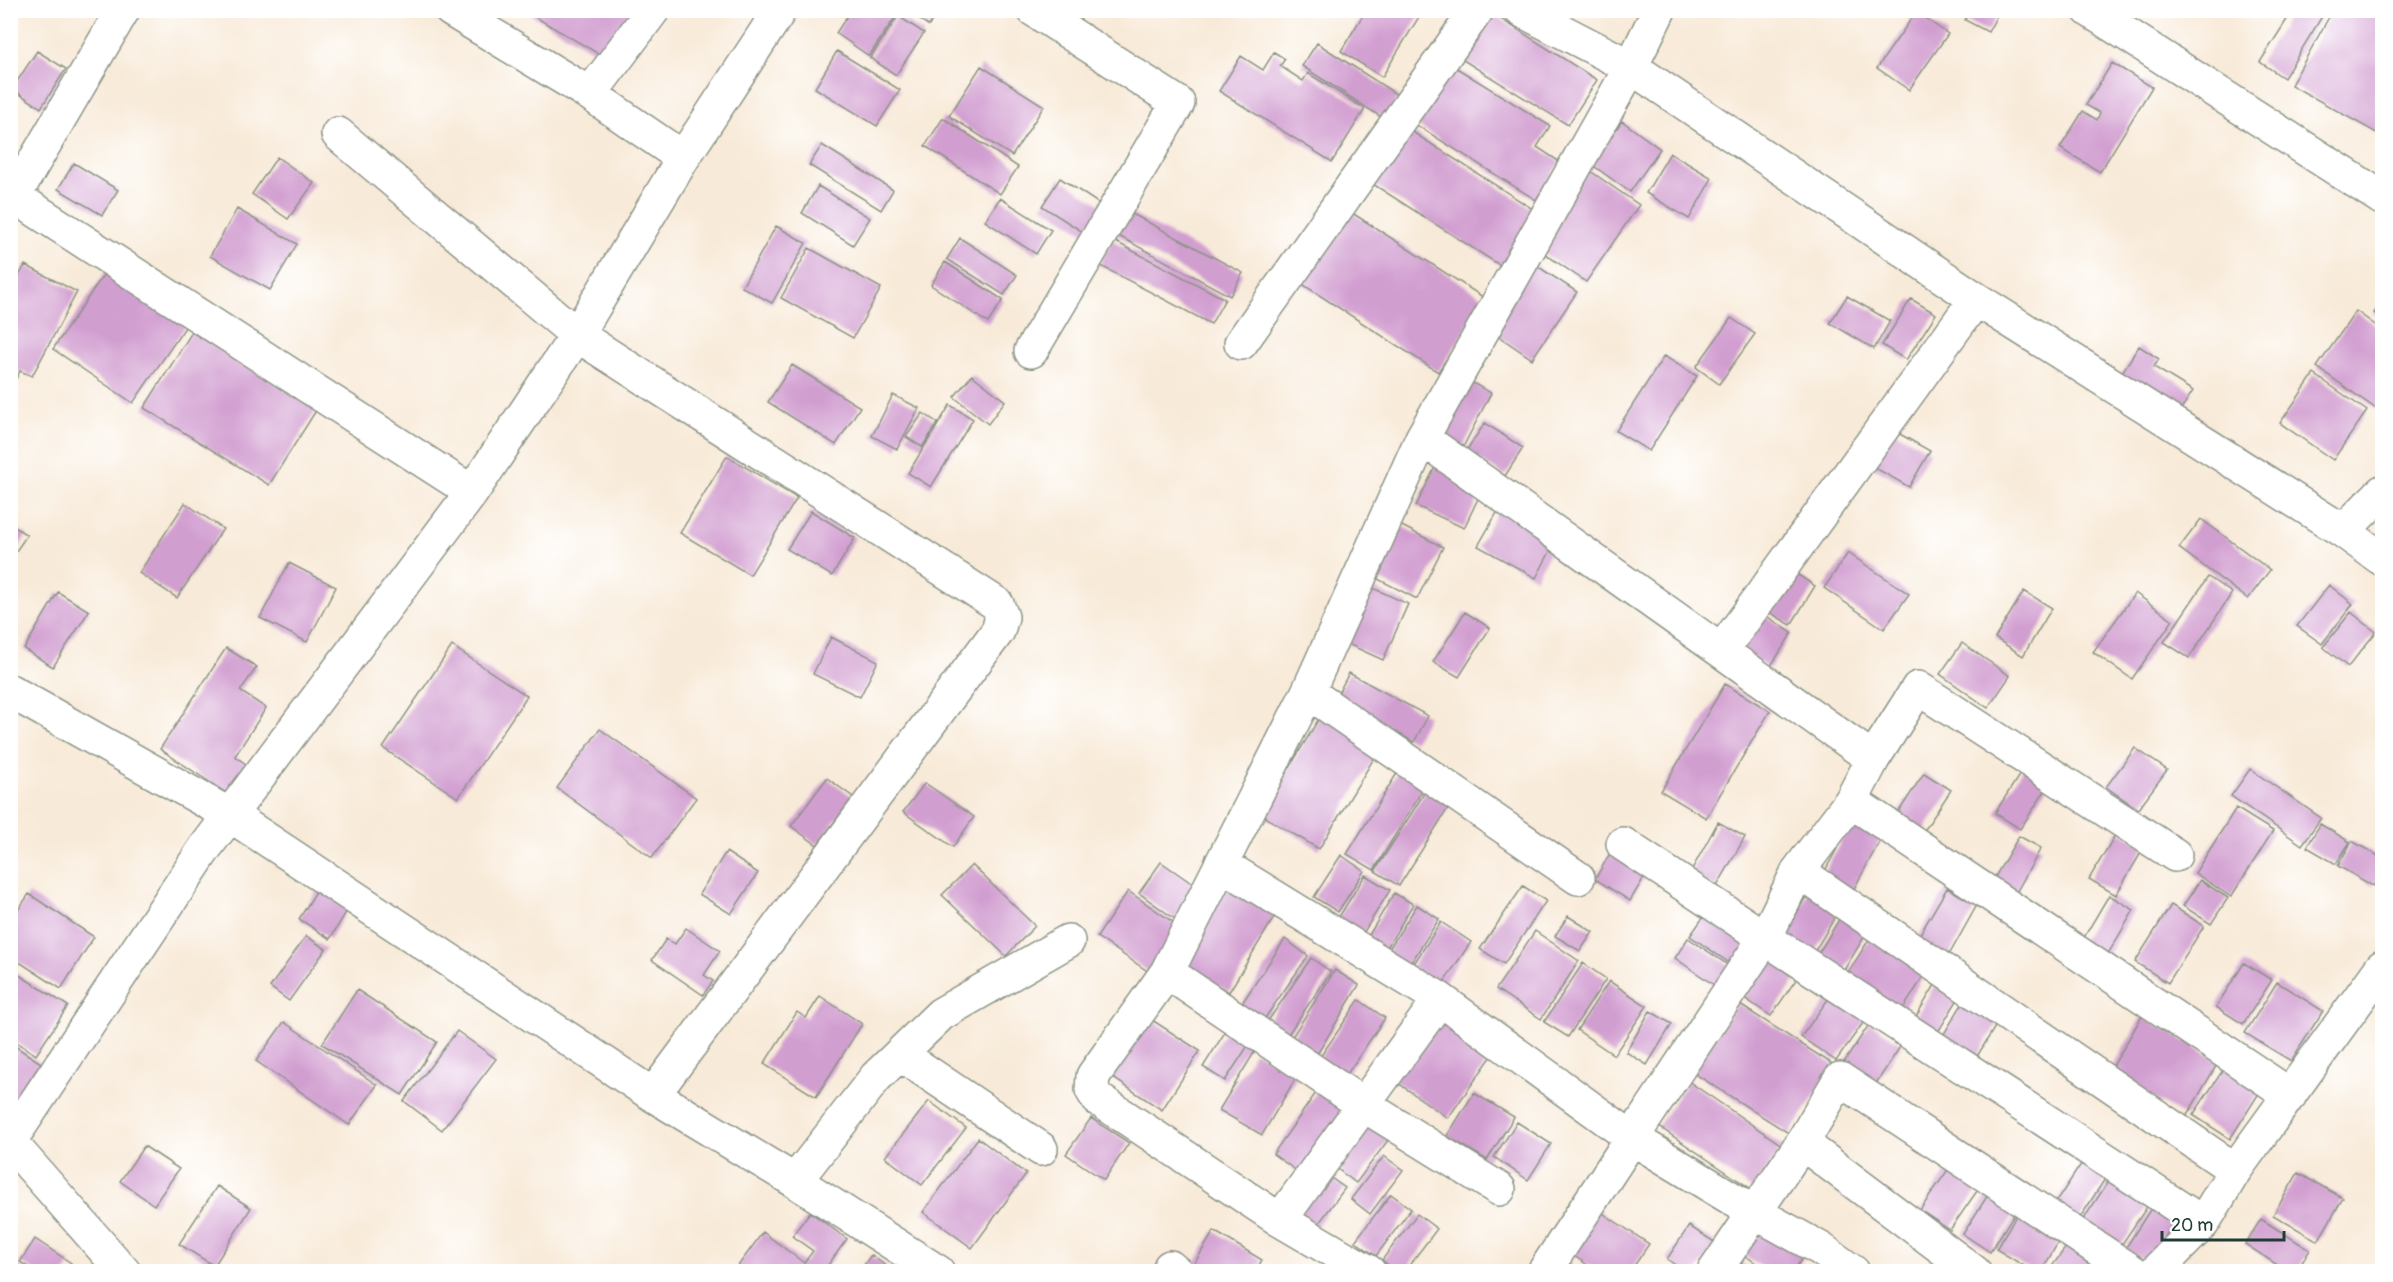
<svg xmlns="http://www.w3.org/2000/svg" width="2393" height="1282" viewBox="0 0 2393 1282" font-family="Pangolin,sans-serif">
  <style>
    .building { fill: #d19ed0 }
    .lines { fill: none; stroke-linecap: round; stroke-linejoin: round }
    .minor-casing { stroke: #8c9486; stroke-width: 36 }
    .minor { stroke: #fff; stroke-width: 33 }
  </style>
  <rect width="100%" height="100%" fill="#fff"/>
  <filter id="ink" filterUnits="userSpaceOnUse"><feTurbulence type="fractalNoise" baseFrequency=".0167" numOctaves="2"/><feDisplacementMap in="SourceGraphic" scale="12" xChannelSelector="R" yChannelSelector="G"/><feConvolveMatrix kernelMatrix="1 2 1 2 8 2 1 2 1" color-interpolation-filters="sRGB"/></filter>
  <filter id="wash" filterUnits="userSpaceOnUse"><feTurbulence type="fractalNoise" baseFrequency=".008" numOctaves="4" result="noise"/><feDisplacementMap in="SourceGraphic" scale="24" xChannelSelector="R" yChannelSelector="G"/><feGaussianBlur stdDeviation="1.35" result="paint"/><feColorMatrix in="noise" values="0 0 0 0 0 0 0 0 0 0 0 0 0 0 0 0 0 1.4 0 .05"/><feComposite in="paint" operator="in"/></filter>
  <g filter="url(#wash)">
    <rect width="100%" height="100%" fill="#f8ead8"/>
    <g id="blocks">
      <!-- building -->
      <path class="building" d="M523 10H638L609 60Z
        M851 10H900L869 56 836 33Z
        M905 10H938L929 26Z
        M1366 10 1422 12 1382 77 1341 51Z
        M1487 10 1597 80 1568 125 1455 55Z
        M1970 10H2000L1988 32 1965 20Z
        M2293 10H2326L2284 78 2260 62Z
        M2333 10H2382V60L2379 65 2382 67V136L2291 85Z
        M1916 12 1948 34 1909 90 1877 68Z
        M898 16 924 33 896 75 870 58Z
        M1317 43 1399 96 1384 119 1302 66Z
        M37 51 66 69 41 108 12 89Z
        M837 51 900 90 877 126 815 88Z
        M1274 52 1285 59 1280 66 1303 81 1308 73 1365 109 1332 162 1219 91 1241 56 1263 70Z
        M1447 62 1550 126 1537 147 1560 162 1536 200 1410 121Z
        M2112 63 2152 87 2100 172 2060 148 2083 111 2097 120 2100 113 2086 105Z
        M981 66 1044 106 1012 156 949 116Z
        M943 118 1018 167 1000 194 925 146Z
        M1622 121 1660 149 1630 192 1591 164Z
        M1400 124 1539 213 1504 268 1365 179Z
        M822 145 893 190 881 210 809 165Z
        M1670 153 1712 178 1689 219 1646 193Z
        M277 157 314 183 288 219 252 194Z
        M74 163 118 190 102 215 58 189Z
        M1586 168 1639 205 1586 282 1532 245Z
        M1060 178 1104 207 1086 234 1042 206Z
        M818 186 870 218 853 245 802 213Z
        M1000 198 1051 230 1036 254 985 221Z
        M237 209 297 244 270 290 210 256Z
        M1346 209 1486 299 1438 372 1299 282Z
        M1125 210 1243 273 1230 296 1113 233Z
        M776 226 806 243 772 303 742 287Z
        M960 238 1017 275 1004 295 947 259Z
        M1112 240 1225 299 1211 324 1099 265Z
        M809 248 881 288 853 338 781 298Z
        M1528 260 1577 292 1532 359 1488 329Z
        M945 262 1003 300 988 323 931 285Z
        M25 265 77 292 32 376 20 371 13 385 10 383V293Z
        M106 271 186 326 133 403 53 349Z
        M1847 296 1890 321 1874 349 1830 323Z
        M1911 299 1936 314 1906 360 1882 345Z
        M2382 302V319L2374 313Z
        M2356 311 2382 330V413L2317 367Z
        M1731 318 1755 334 1719 384 1696 367Z
        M192 332 317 409 269 485 144 408Z
        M2139 346 2159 359 2154 367 2193 391 2176 417 2117 380Z
        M1664 356 1697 376 1649 451 1616 431Z
        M792 365 860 407 836 445 768 402Z
        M2314 374 2367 411 2333 460 2280 423Z
        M972 375 1005 401 988 424 954 397Z
        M1462 377 1491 393 1460 453 1428 437Z
        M893 395 919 408 897 449 872 436Z
        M950 405 973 419 931 487 908 473Z
        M923 413 938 423 922 447 906 437Z
        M1485 423 1523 448 1505 476 1466 451Z
        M1891 429 1930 451 1909 487 1870 465Z
        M727 456 797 498 750 575 680 533Z
        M1436 465 1484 486 1464 528 1416 506Z
        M185 503 223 529 177 598 139 573Z
        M811 511 855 538 832 576 787 549Z
        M1498 511 1555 542 1536 578 1478 546Z
        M2201 519 2270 570 2248 599 2179 548Z
        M1396 523 1443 547 1417 599 1370 575Z
        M10 524 27 535 10 560Z
        M1848 553 1909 594 1884 629 1824 588Z
        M289 563 336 587 307 642 260 618Z
        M1792 571 1815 586 1791 625 1767 611Z
        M2208 577 2232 593 2189 658 2164 642Z
        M1364 584 1408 604 1383 660 1339 640Z
        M2329 585 2353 604 2322 644 2297 626Z
        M2024 591 2052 608 2023 656 1995 638Z
        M58 592 89 611 53 667 24 649Z
        M2135 593 2173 620 2132 679 2093 652Z
        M1465 612 1490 628 1459 677 1433 662Z
        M2351 612 2376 632 2348 667 2323 647Z
        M1765 615 1792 633 1769 669 1742 651Z
        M831 637 878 661 860 697 813 674Z
        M1962 643 2010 676 1988 708 1940 674Z
        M452 646 527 696 458 798 383 748Z
        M226 648 257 667 240 691 266 708 235 756 251 768 232 797 160 749Z
        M1349 673 1428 716 1414 742 1335 699Z
        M1725 684 1770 711 1706 818 1661 791Z
        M1321 715 1379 750 1319 849 1261 815Z
        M600 729 696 798 652 858 557 788Z
        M2135 748 2167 770 2138 809 2106 787Z
        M2025 766 2051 782 2020 829 1995 813Z
        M2250 769 2321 818 2302 845 2231 796Z
        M1399 770 1425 786 1374 870 1347 854Z
        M1924 773 1951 790 1918 840 1892 822Z
        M827 778 853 797 817 845 791 826Z
        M925 783 974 817 953 847 903 812Z
        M1428 787 1452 802 1399 886 1375 871Z
        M2236 808 2273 831 2231 897 2195 873Z
        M1852 821 1882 837 1850 896 1820 880Z
        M1718 822 1745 837 1716 888 1690 873Z
        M2320 824 2350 842 2336 864 2307 847Z
        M2118 830 2145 846 2116 895 2089 879Z
        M2019 836 2041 848 2012 900 1989 887Z
        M2352 841 2382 858V870L2373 886 2338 866Z
        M1612 850 1648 871 1630 901 1595 879Z
        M726 852 758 873 731 914 699 894Z
        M1341 855 1364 871 1338 912 1314 897Z
        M1161 862 1197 887 1175 919 1139 893Z
        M972 865 1035 926 1006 956 942 895Z
        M1365 875 1390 890 1362 935 1337 920Z
        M2200 880 2228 898 2211 924 2183 906Z
        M1232 881 1281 906 1229 992 1179 964Z
        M320 885 351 904 330 939 299 919Z
        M1523 886 1546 901 1504 964 1480 949Z
        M1812 886 1843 904 1810 959 1780 943Z
        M1947 888 1977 905 1944 964 1913 946Z
        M1128 891 1180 927 1149 972 1097 937Z
        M1394 893 1413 904 1385 951 1366 940Z
        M29 894 94 937 61 989 10 956V922Z
        M2109 895 2134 910 2105 959 2080 944Z
        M1417 905 1439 919 1407 969 1385 955Z
        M2171 905 2204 926 2168 983 2135 962Z
        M1846 908 1872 924 1838 980 1812 964Z
        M1709 909 1756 940 1737 968 1690 936Z
        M1568 916 1593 932 1580 951 1555 936Z
        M1441 922 1471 942 1440 988 1411 968Z
        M686 928 720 951 704 975 713 981 703 995 652 960 666 939 675 944Z
        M1875 930 1931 964 1897 1019 1841 984Z
        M1535 931 1579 961 1541 1019 1496 989Z
        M306 936 326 949 289 1001 270 987Z
        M1688 938 1734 969 1720 989 1675 958Z
        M1285 939 1308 956 1263 1021 1240 1006Z
        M1776 949 1804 968 1771 1016 1743 997Z
        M1311 958 1331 972 1284 1040 1264 1027Z
        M1583 963 1606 979 1568 1037 1544 1022Z
        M2244 963 2272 980 2243 1024 2216 1007Z
        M10 969 68 1006 36 1055 10 1038Z
        M1335 970 1359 985 1316 1056 1290 1040Z
        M1941 975 1964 989 1932 1042 1909 1028Z
        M1609 981 1647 1006 1614 1055 1577 1030Z
        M2277 982 2323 1011 2291 1061 2245 1033Z
        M357 990 437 1042 402 1095 322 1044Z
        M1834 991 1868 1016 1836 1061 1801 1037Z
        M820 996 862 1024 816 1097 764 1064 797 1012 806 1018Z
        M1967 996 2001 1017 1970 1068 1936 1047Z
        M1359 1000 1385 1018 1341 1083 1314 1066Z
        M1737 1003 1834 1065 1790 1134 1692 1072Z
        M1650 1011 1672 1024 1647 1065 1626 1052Z
        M1436 1013 1494 1053 1448 1118 1391 1078Z
        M2142 1016 2219 1061 2186 1117 2109 1073Z
        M1149 1018 1200 1051 1162 1110 1110 1076Z
        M1232 1021 1255 1035 1225 1081 1203 1067Z
        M284 1022 377 1085 349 1125 256 1061Z
        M1870 1023 1902 1044 1873 1088 1841 1067Z
        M457 1031 496 1059 442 1130 404 1101Z
        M10 1043 41 1063 14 1105 10 1103Z
        M1255 1051 1297 1076 1262 1135 1219 1110Z
        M2227 1064 2263 1087 2230 1139 2193 1115Z
        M1688 1081 1783 1146 1753 1190 1658 1126Z
        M1318 1090 1346 1109 1301 1174 1273 1154Z
        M1474 1093 1514 1117 1487 1160 1447 1136Z
        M929 1101 966 1128 922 1185 885 1157Z
        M1091 1118 1129 1143 1104 1180 1066 1154Z
        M1364 1120 1389 1139 1356 1183 1331 1164Z
        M1517 1122 1551 1144 1528 1180 1494 1157Z
        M978 1138 1026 1174 972 1248 923 1212Z
        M144 1146 179 1169 154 1205 120 1181Z
        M2087 1155 2110 1171 2078 1221 2054 1205Z
        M1384 1156 1403 1170 1370 1214 1351 1199Z
        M1954 1161 1984 1181 1950 1230 1920 1210Z
        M1324 1173 1345 1188 1314 1230 1293 1215Z
        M2114 1173 2153 1198 2120 1247 2081 1223Z
        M2298 1173 2343 1198 2318 1241 2273 1215Z
        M217 1186 251 1208 214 1266 179 1244Z
        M1993 1187 2020 1205 1990 1252 1963 1234Z
        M1391 1194 1411 1209 1376 1256 1355 1241Z
        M2155 1202 2178 1216 2148 1263 2125 1249Z
        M2020 1209 2063 1234 2041 1272H2034L1996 1249Z
        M1598 1210 1649 1244 1630 1272H1598L1570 1253Z
        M810 1212 847 1239 823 1272 735 1270 763 1232 804 1263 813 1251 792 1236Z
        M1417 1214 1437 1229 1404 1272H1397L1382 1260Z
        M2261 1219 2310 1250 2296 1272H2288L2245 1244Z
        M1754 1224 1804 1256 1793 1272H1769L1737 1250Z
        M1689 1226 1716 1243 1697 1272H1685L1667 1259Z
        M1214 1231 1262 1260 1255 1272H1189Z
        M2073 1237 2123 1272H2048Z
        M35 1239 71 1263 65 1272H36L20 1262Z
        M871 1255 894 1272H859Z
        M1731 1256 1754 1272H1720Z
        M10 1261 27 1272H10Z
        M1568 1262 1581 1272H1561Z"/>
    </g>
  </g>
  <g filter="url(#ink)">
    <use href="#blocks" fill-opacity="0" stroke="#8c9486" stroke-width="1.5"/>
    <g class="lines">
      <defs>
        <path id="minor" d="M451 10 590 94 683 158
          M1521 10 1631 67 1976 299 2343 531 2382 559
          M2089 10 2382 198
          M590 94 653 10
          M338 134 577 335 997 604 1002 617 998 631 653 1095
          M15 197 472 492
          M10 203 123 10
          M1241 343 1477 10
          M1031 351 1178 103 1034 10
          M1422 438 1873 759
          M2343 531 2382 492
          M1722 650 1976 299
          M10 691 230 815 653 1095 795 1181 938 1272
          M1308 692 1578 878
          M1851 801 2290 1095
          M1623 844 1765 938 2203 1223
          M1221 864 1440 999 1632 1138 1544 1272
          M1798 871 2235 1170
          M1167 972 1362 1104 1499 1189
          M900 1054 1041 1149
          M10 1141 205 848 472 492 577 335 683 158 780 10
          M10 1142 124 1272
          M1802 1143 1974 1272
          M795 1181 876 1077 941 1014 1068 941
          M1280 1220 1440 999
          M1170 1267 1176 1272
          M1369 1272 1280 1220 1098 1099 1092 1090 1093 1076 1167 972 1308 692 1422 438 1631 67 1659 10
          M1714 1272 1802 1143 1840 1079 2133 1272
          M1853 1272 1821 1249 1754 1212 1632 1138 1765 938 1798 871 1851 801 1873 759 1918 688 2175 855
          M2155 1272 2203 1223 2235 1170 2382 967"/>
      </defs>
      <!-- minor casing -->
      <use href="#minor" class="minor-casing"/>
      <!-- minor -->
      <use href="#minor" class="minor"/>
    </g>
  </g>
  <!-- margin -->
  <rect width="2393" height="1282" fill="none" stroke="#fff" stroke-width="36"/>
  <!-- scale -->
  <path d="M2162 1231v9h122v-9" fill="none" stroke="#1f3d34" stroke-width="3"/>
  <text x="2171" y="1231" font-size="18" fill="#1f3d34" stroke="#ffffff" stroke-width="4.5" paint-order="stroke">20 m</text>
</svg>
